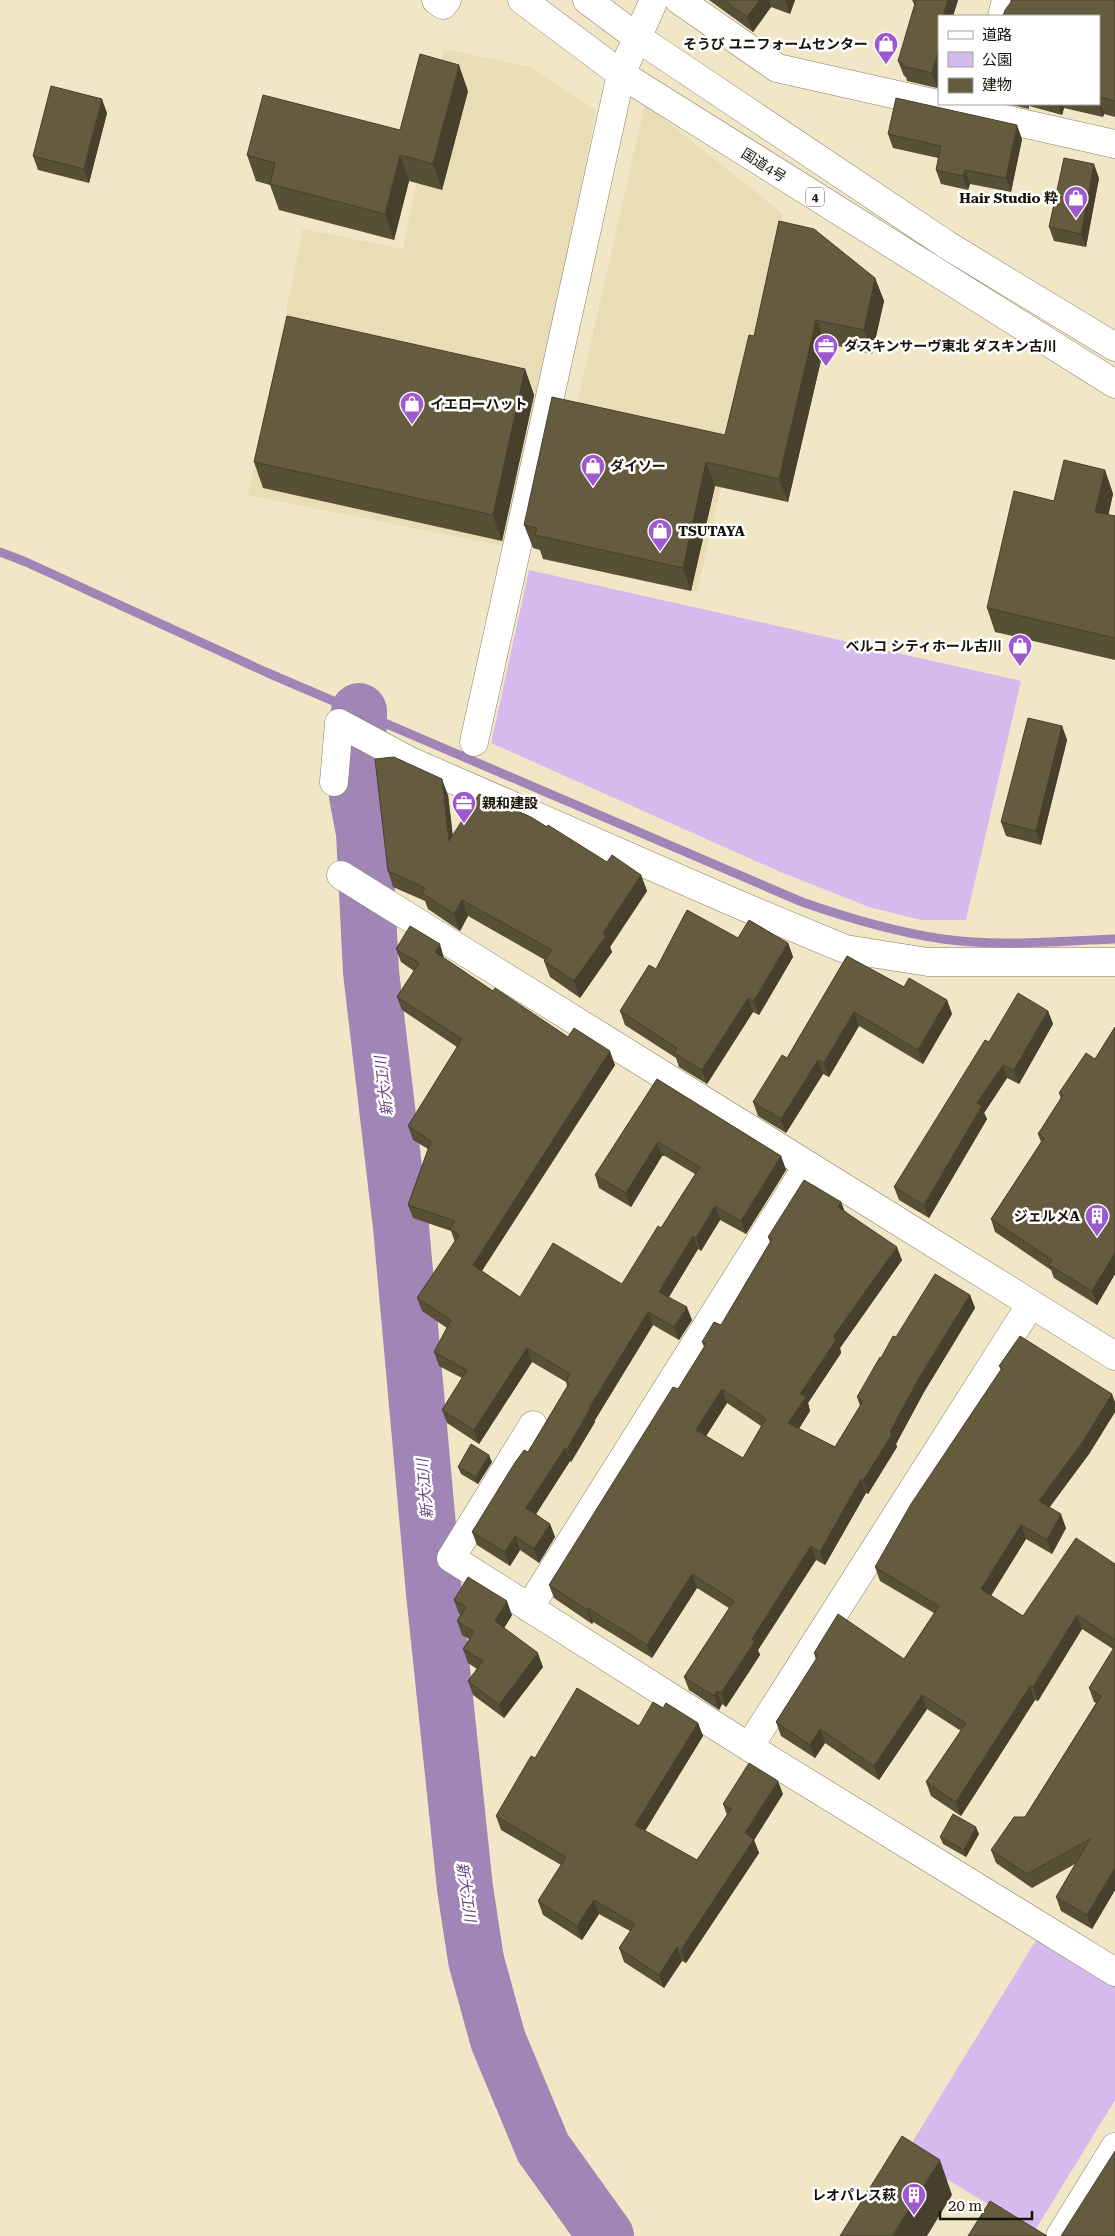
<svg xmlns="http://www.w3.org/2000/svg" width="1115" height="2236" viewBox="0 0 1115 2236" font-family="'Roboto Serif','Noto Sans JP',serif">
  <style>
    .built { fill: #e9ddb5 }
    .green { fill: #d6baed }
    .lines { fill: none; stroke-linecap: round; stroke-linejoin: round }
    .stream { stroke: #a185b6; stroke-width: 9 }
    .river { stroke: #a185b6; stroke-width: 56 }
    .street-casing { stroke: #877e60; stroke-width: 29 }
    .highway-casing { stroke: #877e60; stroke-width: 29 }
    .street { stroke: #fff; stroke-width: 28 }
    .highway { stroke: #fff; stroke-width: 28 }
    .wall { fill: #574f36; fill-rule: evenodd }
    .shaded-wall { fill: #47402c }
    .building { fill: #655c3f; stroke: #47402c; fill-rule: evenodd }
    .labels { text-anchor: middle; stroke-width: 5; stroke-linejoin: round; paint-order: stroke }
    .shield { fill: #fff; stroke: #5c5a51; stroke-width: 1 }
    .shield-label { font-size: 12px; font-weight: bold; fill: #161307 }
    .poi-label { font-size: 14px; font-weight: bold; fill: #161307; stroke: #fff; text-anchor: end }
    .street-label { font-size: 14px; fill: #161307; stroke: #fff }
    .water-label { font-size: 15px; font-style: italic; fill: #694484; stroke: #fff }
  </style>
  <rect width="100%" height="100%" fill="#f1e7c6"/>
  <!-- built -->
  <path class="built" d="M444 49 530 67 596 111 507 547 248 495 303 229 403 249Z
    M645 104 783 214 697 593 542 558Z"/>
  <!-- green -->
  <path class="green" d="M529 570 1021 681 966 920H921L869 907 778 871 491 743Z
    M1036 1940 1115 1986V2100L1034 2232 905 2154Z"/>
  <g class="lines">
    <!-- stream -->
    <path class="stream" d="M0 552 26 562 268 673 802 902C848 918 894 932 943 939 999 947 1058 941 1115 939"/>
    <!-- river -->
    <path class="river" d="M359 711 357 796 364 833 371 972 401 1227 434 1593 465 1888 476 1960 498 2040 543 2148 606 2236"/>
    <defs>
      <path id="street" d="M436 0 443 5 447 0
        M679 0 777 68 1115 144
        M1002 16 1006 0
        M474 742 621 74 654 0
        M334 782 339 723 410 761 742 906 845 949 928 962H1115
        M341 875 1115 1356
        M533 1425 451 1558 749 1747 1115 1972
        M529 1608 808 1165
        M749 1747 1031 1304
        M1060 2236 1115 2147"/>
      <path id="highway" d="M522 0 621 74 1115 384
        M587 0 638 38 947 245 1115 347"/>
    </defs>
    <!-- street casing -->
    <use href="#street" class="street-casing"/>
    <!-- highway casing -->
    <use href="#highway" class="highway-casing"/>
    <!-- street -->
    <use href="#street" class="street"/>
    <!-- highway -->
    <use href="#highway" class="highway"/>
  </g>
  <!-- wall -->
  <path class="wall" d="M709 0H795L790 14 771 7 753 32Z
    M912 0H958L953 16H939V83L937 88 907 81 906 77 904 76 898 61 915 6Z
    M1115 0V117L1104 114 1103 117 1064 108 1062 115 1029 106V109L1007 104H1099V16L1011 2Z
    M468 91 442 190 409 181 394 240 279 210 270 185 256 181 247 155 400 130Z
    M107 113 89 183 38 170 33 156Z
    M888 134 1022 139 1011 192 970 184 968 190 941 184 936 170 938 158 893 148Z
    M1099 178 1086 247 1054 241 1049 227Z
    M875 278 884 301 872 354 825 343 788 502 715 486 691 591 543 559 540 550 533 548 524 525 725 435 754 336Z
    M525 369 534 395 502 541 263 488 254 462Z
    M1105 470 1113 494 1108 515 1115 516V660L995 632 987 608 1054 501Z
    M1062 726 1067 740 1041 845 1006 836 1001 822Z
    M448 795 453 836 547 827 607 862 641 875 647 891 610 947 612 952 580 998 550 977 544 961 545 960 468 916 460 931 428 909 425 901 393 887 388 871Z
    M738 938 788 943 793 957 759 1015 753 1012 707 1084 679 1067 676 1058 625 1025 620 1011 656 969Z
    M396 949 444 958 493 991 568 1037 615 1065 482 1271 520 1297 622 1284 661 1228 695 1174 665 1156H662L631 1207 599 1188 595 1175 657 1079 781 1156 786 1170 746 1234 720 1220 701 1251 698 1249 669 1297 692 1320 679 1340 653 1325 595 1420V1422L571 1462 570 1461 536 1514 550 1524 555 1537 539 1563 520 1550 510 1566 477 1545 472 1532 528 1452 567 1386 566 1382 532 1362 479 1444 447 1423 442 1410 462 1378 439 1366 434 1352 447 1328 422 1311 417 1298 455 1242 451 1231 413 1218 408 1205 428 1149 413 1140 408 1126 457 1047 402 1010 397 997 414 971 401 962Z
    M847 956 904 987 947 1000 952 1014 923 1064 859 1026 829 1077 823 1074 786 1133 758 1116 753 1102 787 1058Z
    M1048 1011 1053 1024 1019 1084 1007 1078 984 1113 987 1119 929 1218 899 1200 894 1187 989 1042Z
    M1115 1027V1274L1097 1305 1054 1278 1051 1270 995 1232 991 1219 1041 1142 1038 1134 1061 1099 1059 1093 1095 1059Z
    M841 1202 844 1210 902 1260 840 1348 841 1353 808 1403 810 1411 799 1429 835 1447 860 1406 857 1397 881 1358 896 1337 970 1295 975 1308 924 1392 896 1444 897 1447 868 1494 866 1493 825 1565 816 1560 758 1650 760 1655 726 1707 722 1704 719 1710 689 1690 684 1677 729 1608 697 1588 652 1658 593 1622 592 1624 554 1598 549 1585 678 1389 704 1347 702 1342 721 1325 770 1242 768 1237ZM727 1403 761 1426 743 1458 706 1436Z
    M999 1366 1115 1402V1412L1089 1454 1049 1507 1066 1528 1052 1554 1026 1539 991 1596 1023 1616 1115 1564V1890L1092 1929 1061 1911 1056 1897 1075 1864 1032 1888 996 1863 991 1850 1025 1817 1096 1703 1094 1702 1089 1688 1113 1649 1082 1629 1038 1701 1035 1700 961 1816 931 1796 926 1782 961 1731 927 1709 879 1780 825 1743 815 1758 781 1736 776 1722 816 1660 814 1653 904 1659 934 1613 880 1581 875 1567 1001 1370Z
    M492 1462 478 1484 461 1474 458 1467Z
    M454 1600 512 1615 504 1628 543 1667 504 1718 473 1695 468 1681 477 1669 468 1663 463 1649 469 1639 462 1635 457 1621 461 1615 459 1614Z
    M663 1708 698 1723 703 1736 645 1831 697 1860 727 1815 723 1804 783 1794 754 1840 759 1853 686 1963 682 1961 664 1988 624 1962 619 1948 630 1931 599 1914 582 1940 543 1915 538 1901 561 1865 501 1830 496 1816 535 1758 639 1726Z
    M979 1834 966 1857 943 1844 940 1837Z"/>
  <!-- shaded-wall -->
  <path class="shaded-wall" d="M760 0H769L771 7 753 32 747 17Z
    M785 0H795L790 14Z
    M948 0H958L953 16H943Z
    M939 49V83L937 88 932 73Z
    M459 65 468 91 442 190 433 164Z
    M102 99 107 113 89 183 84 169Z
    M1099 100 1104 114 1103 117 1099 104Z
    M1058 104H1062L1064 108 1062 115Z
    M1017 125 1022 139 1011 192 1006 178Z
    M400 155 409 181 394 240 385 214Z
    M1094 164 1099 178 1086 247 1081 234Z
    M965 170 970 184 968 190 963 176Z
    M875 278 884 301 872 354 864 330Z
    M816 320 825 343 788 502 779 479Z
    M525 369 534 395 502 541 493 515Z
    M706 462 715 486 691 591 683 568Z
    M1105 470 1113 494 1104 536 1095 512Z
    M1062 726 1067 740 1041 845 1036 831Z
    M442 779 448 795 455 858 449 841Z
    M641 875 647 891 610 947 612 952 580 998 574 981 603 933Z
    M462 900 468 916 460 931 454 914Z
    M788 943 793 957 759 1015 754 1001Z
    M440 944 444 958 440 966 435 952Z
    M748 998 753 1012 707 1084 702 1070Z
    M947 1000 952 1014 923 1064 918 1050Z
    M1048 1011 1053 1024 1019 1084 1014 1070Z
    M854 1012 859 1026 829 1077 824 1063Z
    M610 1051 615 1065 477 1278 473 1265Z
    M818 1060 823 1074 786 1133 781 1119Z
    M1003 1065 1007 1078 984 1113 987 1119 929 1218 924 1205 977 1103Z
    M657 1143 662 1156 631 1207 626 1193Z
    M781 1156 786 1170 746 1234 741 1221Z
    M841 1202 846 1216 838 1207Z
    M715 1206 720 1220 701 1251 696 1238Z
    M693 1236 698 1249 664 1305 659 1292Z
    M897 1247 902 1260 840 1348 841 1353 808 1403 810 1411 793 1437 788 1423 800 1394 833 1337Z
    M1115 1253V1274L1097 1305 1092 1291Z
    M970 1295 975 1308 924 1392 896 1444 897 1447 868 1494 863 1481 919 1378Z
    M687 1307 692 1320 679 1340 674 1327Z
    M648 1312 653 1325 595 1420V1422L571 1462 567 1449 589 1408Z
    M527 1348 532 1362 479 1444 474 1430Z
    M722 1389 727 1403 701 1444 696 1430Z
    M1112 1394 1115 1402V1412L1089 1454 1044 1515 1039 1501Z
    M565 1448 570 1461 531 1522 526 1508Z
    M489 1455 492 1462 478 1484 476 1477Z
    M861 1479 866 1493 825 1565 820 1552Z
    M1061 1514 1066 1528 1052 1554 1047 1540Z
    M550 1524 555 1537 539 1563 534 1549Z
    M1021 1525 1026 1539 986 1603 981 1589Z
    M515 1536 520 1550 510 1566 505 1552Z
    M811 1546 816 1560 758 1650 760 1655 726 1707 721 1693 752 1639Z
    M692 1574 697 1588 652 1658 647 1645Z
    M507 1601 512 1615 500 1635 495 1621Z
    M588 1608 593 1622 592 1624 587 1610Z
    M1077 1615 1082 1629 1038 1701 1033 1687Z
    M538 1653 543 1667 504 1718 499 1705Z
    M1030 1686 1035 1700 961 1816 956 1802Z
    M717 1691 722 1704 719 1710 714 1696Z
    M922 1695 927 1709 879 1780 874 1766Z
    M698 1723 703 1736 640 1839 635 1825Z
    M820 1729 825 1743 815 1758 810 1745Z
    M778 1781 783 1794 754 1840 759 1853 686 1963 681 1950 745 1833Z
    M976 1827 979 1834 966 1857 964 1850Z
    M1115 1868V1890L1092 1929 1087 1915Z
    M594 1900 599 1914 582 1940 577 1926Z
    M677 1947 682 1961 664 1988 659 1975Z
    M940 2160 952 2195 927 2236H892Z"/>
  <!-- building -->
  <path class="building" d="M724 0H760L747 17Z
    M916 0H948L943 16H939V49L932 73 902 66 903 63 898 61Z
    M1011 0H1115V101L1099 97V16H1003L1005 10 1011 2Z
    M420 54 459 65 433 164 400 155 385 214 270 184 275 163 247 155 263 95 400 130Z
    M51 86 102 99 84 169 33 156Z
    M896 98 1017 125 1006 178 965 170 963 176 936 170 941 146 888 134Z
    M1064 158 1094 164 1081 234 1049 227Z
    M779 221 814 229 875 278 864 330 816 320 779 479 706 462 683 568 535 535 537 528 524 525 552 397 725 435 749 335 754 336Z
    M287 316 525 369 493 515 254 462Z
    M1064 460 1105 470 1095 512 1115 516V638L987 608 1014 491 1054 501Z
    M1028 718 1062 726 1036 831 1001 822Z
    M394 757 442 779 449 841 479 794 531 817 547 827 548 825 607 862 612 855 641 875 603 933 606 936 574 981 544 961 552 950 462 900 454 914 422 893 425 888 388 871 375 759Z
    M687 910 738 938 749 920 788 943 754 1001 748 998 702 1070 674 1053 677 1048 620 1011 649 965 656 969Z
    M410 926 440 944 435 952 493 991 495 988 568 1037 574 1028 610 1051 473 1265 520 1297 553 1243 622 1284 658 1226 661 1228 700 1167 660 1143H657L626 1193 595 1175 657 1079 781 1156 741 1221 715 1206 696 1238 693 1236 659 1292 687 1307 674 1327 648 1312 589 1408 590 1409 567 1449 565 1448 526 1508 550 1524 534 1549 515 1536 505 1552 472 1532 514 1464 524 1450 528 1452 569 1384 566 1381 570 1374 527 1348 474 1430 442 1410 467 1370 434 1352 451 1320 417 1298 459 1235 450 1229 455 1221 408 1205 431 1141 408 1126 462 1039 397 997 419 963 396 949Z
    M847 956 904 987 909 978 947 1000 918 1050 854 1012 824 1063 818 1060 781 1119 753 1102 782 1055 787 1058Z
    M1018 993 1048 1011 1014 1070 1003 1065 977 1103 982 1106 924 1205 894 1187 985 1040 989 1042Z
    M1115 1027V1253L1092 1291 1049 1265 1052 1260 991 1219 1044 1138 1038 1134 1063 1095 1059 1093 1086 1053 1095 1059Z
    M804 1180 841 1202 838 1207 897 1247 833 1337 836 1340 800 1394 806 1397 788 1423 835 1447 863 1401 857 1397 880 1357 881 1358 893 1336 896 1337 935 1274 970 1295 919 1378 890 1432 892 1434 863 1481 861 1479 820 1552 811 1546 752 1639 755 1641 721 1693 717 1691 714 1696 684 1677 734 1601 692 1574 647 1645 588 1608 587 1610 549 1585 673 1387 678 1389 706 1344 702 1342 714 1322 721 1325 772 1239 768 1237ZM722 1389 766 1419 743 1458 696 1430Z
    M1020 1336 1112 1394 1084 1440 1039 1501 1061 1514 1047 1540 1021 1525 981 1589 1023 1616 1076 1538 1115 1564V1640L1077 1615 1033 1687 1030 1686 956 1802 926 1782 966 1723 922 1695 874 1766 820 1729 810 1745 776 1722 818 1656 814 1653 838 1614 904 1659 939 1606 875 1567 911 1504 1002 1368 999 1366Z
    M471 1444 489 1455 476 1477 458 1467Z
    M468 1577 507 1601 495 1621 538 1653 499 1705 468 1681 483 1661 463 1649 474 1632 457 1621 466 1607 454 1600Z
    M1115 1646V1868L1087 1915 1056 1897 1090 1839 1027 1874 991 1850 1014 1817H1025L1101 1696 1089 1688Z
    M577 1688 639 1726 653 1702 663 1708 666 1703 698 1723 635 1825 697 1860 731 1809 723 1804 749 1763 778 1781 745 1833 754 1839 681 1950 677 1947 659 1975 619 1948 635 1924 594 1900 577 1926 538 1901 566 1857 496 1816 531 1756 535 1758Z
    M953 1814 976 1827 964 1850 940 1837Z
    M902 2136 940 2160 892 2236H840Z
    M1115 2151V2236H1061Z
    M990 2201 1047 2236H968Z"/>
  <!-- icons -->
  <defs>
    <symbol id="shop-pin" viewBox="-11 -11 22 30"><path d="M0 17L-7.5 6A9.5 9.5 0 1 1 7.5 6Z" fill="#9f59ce" stroke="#fff"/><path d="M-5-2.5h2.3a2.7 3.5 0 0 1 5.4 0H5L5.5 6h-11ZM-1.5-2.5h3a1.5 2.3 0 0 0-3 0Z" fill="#fff"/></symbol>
    <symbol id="office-pin" viewBox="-11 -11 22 30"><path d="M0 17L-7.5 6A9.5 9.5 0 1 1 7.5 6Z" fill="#9f59ce" stroke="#fff"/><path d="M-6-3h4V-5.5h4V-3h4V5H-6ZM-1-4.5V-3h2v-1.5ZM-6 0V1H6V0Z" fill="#fff"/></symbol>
    <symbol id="building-pin" viewBox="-11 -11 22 30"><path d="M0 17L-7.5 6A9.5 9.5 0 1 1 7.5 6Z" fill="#9f59ce" stroke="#fff"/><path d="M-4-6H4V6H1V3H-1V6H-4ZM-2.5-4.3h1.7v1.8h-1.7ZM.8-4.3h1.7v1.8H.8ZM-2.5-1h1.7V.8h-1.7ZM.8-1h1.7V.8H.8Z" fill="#fff"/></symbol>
  </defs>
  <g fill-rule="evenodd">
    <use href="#shop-pin" x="872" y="30" width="28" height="38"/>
    <use href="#shop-pin" x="1062" y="184" width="28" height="38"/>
    <use href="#office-pin" x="812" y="332" width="28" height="38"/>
    <use href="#shop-pin" x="398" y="390" width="28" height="38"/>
    <use href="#shop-pin" x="579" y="452" width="28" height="38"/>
    <use href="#shop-pin" x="646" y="517" width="28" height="38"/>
    <use href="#shop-pin" x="1006" y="632" width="28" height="38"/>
    <use href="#office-pin" x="450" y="789" width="28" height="38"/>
    <use href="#building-pin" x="1083" y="1202" width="28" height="38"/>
    <use href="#building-pin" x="900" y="2181" width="28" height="38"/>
  </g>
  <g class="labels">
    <!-- shield labels -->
    <rect class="shield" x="806" y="187.5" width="18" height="19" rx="4"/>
    <g class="shield-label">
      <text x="815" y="201">4</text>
    </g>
    <!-- poi labels -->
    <g class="poi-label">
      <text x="868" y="49">そうび ユニフォームセンター</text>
      <text x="1058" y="203">Hair Studio 粋</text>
      <text x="844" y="351" text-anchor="start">ダスキンサーヴ東北 ダスキン古川</text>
      <text x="430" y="409" text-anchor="start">イエローハット</text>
      <text x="610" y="471" text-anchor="start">ダイソー</text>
      <text x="678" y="536" text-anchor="start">TSUTAYA</text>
      <text x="1002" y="651">ベルコ シティホール古川</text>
      <text x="482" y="808" text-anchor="start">親和建設</text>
      <text x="1080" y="1221">ジェルメA</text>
      <text x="896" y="2200">レオパレス萩</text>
    </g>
    <!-- street labels -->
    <g class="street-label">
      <text transform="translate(764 165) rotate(32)" y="5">国道4号</text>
    </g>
    <!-- water labels -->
    <g class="water-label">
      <text transform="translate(384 1086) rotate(-97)" y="5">新大江川</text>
      <text transform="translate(425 1489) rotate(-95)" y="5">新大江川</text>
      <text transform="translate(466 1892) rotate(82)" y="5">新大江川</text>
    </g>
  </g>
  <!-- legend -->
  <rect x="938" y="15" width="162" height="90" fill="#ffffff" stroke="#a2a19c"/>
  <rect x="948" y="31" width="25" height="8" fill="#ffffff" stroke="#a2a19c"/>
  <text x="982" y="40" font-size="15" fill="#161307">道路</text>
  <rect x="948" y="52" width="25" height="15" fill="#d6baed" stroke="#a2a19c"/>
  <text x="982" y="65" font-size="15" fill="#161307">公園</text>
  <rect x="948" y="78" width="25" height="15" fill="#655c3f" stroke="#a2a19c"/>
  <text x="982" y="90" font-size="15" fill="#161307">建物</text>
  <!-- scale -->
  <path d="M940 2211v8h92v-8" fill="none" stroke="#161307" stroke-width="2.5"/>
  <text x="948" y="2211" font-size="15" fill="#161307" stroke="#ffffff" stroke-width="4" paint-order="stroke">20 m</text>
</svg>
